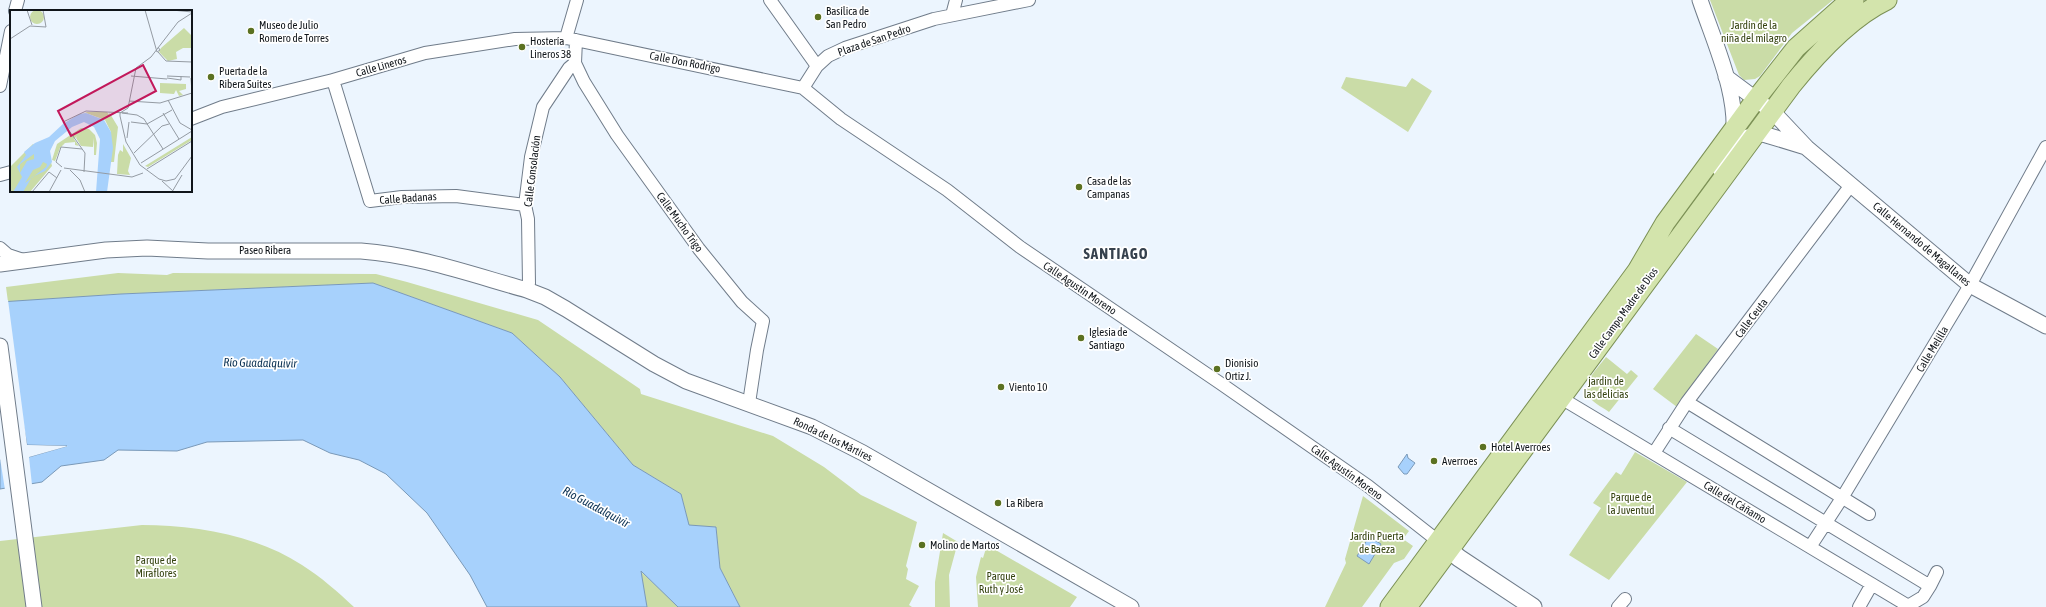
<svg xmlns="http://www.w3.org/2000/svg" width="2046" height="607" viewBox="0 0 2046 607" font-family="'Asap Condensed',sans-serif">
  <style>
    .green { fill: #cadca7 }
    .water { fill: #a7d1fc; stroke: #7a99b8 }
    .pier { fill: #ecf5fe }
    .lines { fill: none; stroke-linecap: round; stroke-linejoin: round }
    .minor-casing { stroke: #707c8a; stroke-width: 14 }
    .tertiary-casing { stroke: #707c8a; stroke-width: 17 }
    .secondary-casing { stroke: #707c8a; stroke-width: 19 }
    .primary-casing { stroke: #7b9055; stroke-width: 21 }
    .minor { stroke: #fff; stroke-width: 12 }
    .tertiary { stroke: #fff; stroke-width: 15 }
    .secondary { stroke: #fff; stroke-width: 17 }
    .primary { stroke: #d3e4ac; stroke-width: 19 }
    .poi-dot { fill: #5b7121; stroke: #fff; stroke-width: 1.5 }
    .labels { text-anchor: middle; stroke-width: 3.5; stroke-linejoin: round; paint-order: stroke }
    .poi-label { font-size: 11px; fill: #10151a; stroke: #fff; text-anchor: start }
    .park-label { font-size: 11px; fill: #33410e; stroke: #fff }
    .street-label { font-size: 11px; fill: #10151a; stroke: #fff }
    .water-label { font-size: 12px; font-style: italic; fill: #093052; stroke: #fff }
    .district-label { font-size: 15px; font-weight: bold; letter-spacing: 1px; fill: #36414d; stroke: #fff }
    .inset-road { fill: none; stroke: #949ba3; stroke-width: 1 }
    .view { fill: #c2185b; fill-opacity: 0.15; stroke: #c2185b; stroke-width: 2 }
    .inset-edge { fill: none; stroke: #10151a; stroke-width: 2 }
  </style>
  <rect width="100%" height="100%" fill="#ecf5fe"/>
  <!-- green -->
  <path class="green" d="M1710 0H1833L1792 33 1760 76 1755 79 1744 80 1739 75Z
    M1346 77 1406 87 1412 78 1432 91 1408 132 1341 88Z
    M118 273 167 275 173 273 376 274 407 282 538 320 640 389 641 394 773 436 824 467 861 495 917 522 906 566 908 569 906 579 919 586 909 605 912 607H740L720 568 716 527 689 526 681 494 633 465 560 377 512 333 373 283 121 294 8 302 6 287Z
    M1696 334 1718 349 1677 407 1653 389Z
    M1606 357 1627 374 1631 370 1638 376 1609 412C1604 408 1595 404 1591 399 1578 386 1598 368 1606 357Z
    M1635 452 1687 482 1609 580 1569 555 1601 508 1593 503 1616 472 1621 475Z
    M1363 496 1409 531 1403 539 1413 546 1404 559 1394 563 1362 607H1325L1346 563 1345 559Z
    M142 525C195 525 256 535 302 565 321 577 338 592 354 607H0V541Z
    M943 533 958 542 949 575 950 607H935V582Z
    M987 545 1077 597 1070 607H978L976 577 981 557 983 558Z
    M640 571 676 603 678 607H647Z"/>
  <!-- water -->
  <path class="water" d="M373 283 512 333 560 377 633 465 681 494 689 525 716 527 720 568 740 607H678L641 571 647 607H487L470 575 427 513 386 474 359 460 330 453 303 440 207 442 177 451 118 450 104 460 61 466 42 482 0 489V460L29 457 67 446 27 445 0 302 121 294Z
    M1407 454 1408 458 1415 463 1407 474H1404L1398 467Z
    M1369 537 1381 544 1369 564 1357 556Z"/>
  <!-- pier -->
  <path class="pier" d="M0 300H8L27 445 68 446 29 457 32 485 5 490 0 458 29 455 58 447H28L0 452Z"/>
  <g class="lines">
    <defs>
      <path id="minor" d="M770 0 817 66
        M15 11 18 0
        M952 15 956 0
        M566 38 577 0
        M576 40 575 63 584 82 617 135 699 249 742 302 763 321 757 350 749 403
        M333 80 370 201 402 197 456 196 525 205
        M0 86 11 31
        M803 88 817 66 828 56 845 48 934 19 1029 0
        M191 119 222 107 333 80 425 53 515 39 566 38 803 88 841 119 947 190 1020 247 1220 383 1368 486 1438 541
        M0 175 11 172
        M0 248 8 255 23 260
        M527 290 529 283 528 219 525 205 531 157 543 107 569 68 575 63
        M1561 398 1910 607
        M1687 402 1869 514
        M1669 428 1930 586 1923 597 1908 606
        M1654 453 1687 402 1851 185
        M1810 547 1842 498 1970 285 2046 147
        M1930 586 1937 572
        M1618 607 1625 599
        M1859 607 1872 584"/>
      <path id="tertiary" d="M1700 0C1714 42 1742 101 1732 145 1731 154 1724 161 1719 168
        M1726 77 1773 112 1807 148 1970 285 2046 326
        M1747 137 1763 134 1806 147
        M0 264 106 250 147 248 208 251H361C417 255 473 275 527 290L545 297 566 309 654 364 686 381 812 427 863 453 1131 607
        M0 346 34 607"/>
      <path id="secondary" d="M1438 541 1459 558 1533 607"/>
      <path id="primary" d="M1390 607 1637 271 1665 223 1756 99 1796 48 1841 8 1854 0
        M1407 607 1791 86C1816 55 1851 17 1887 0"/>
    </defs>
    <!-- minor casing -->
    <use href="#minor" class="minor-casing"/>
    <!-- tertiary casing -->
    <use href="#tertiary" class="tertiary-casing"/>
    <!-- secondary casing -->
    <use href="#secondary" class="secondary-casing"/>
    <!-- primary casing -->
    <use href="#primary" class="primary-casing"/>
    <!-- minor -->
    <use href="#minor" class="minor"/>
    <!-- tertiary -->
    <use href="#tertiary" class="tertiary"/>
    <!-- secondary -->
    <use href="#secondary" class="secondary"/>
    <!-- primary -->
    <use href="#primary" class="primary"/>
  </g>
  <!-- markers -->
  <g class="poi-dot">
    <circle cx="818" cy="17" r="4"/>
    <circle cx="251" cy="31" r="4"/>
    <circle cx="522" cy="47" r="4"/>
    <circle cx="211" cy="77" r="4"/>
    <circle cx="1079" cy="187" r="4"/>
    <circle cx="1081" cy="338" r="4"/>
    <circle cx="1217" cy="369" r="4"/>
    <circle cx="1001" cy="387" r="4"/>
    <circle cx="1483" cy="447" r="4"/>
    <circle cx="1434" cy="461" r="4"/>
    <circle cx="998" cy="503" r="4"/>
    <circle cx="922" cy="545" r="4"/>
  </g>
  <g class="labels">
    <!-- poi labels -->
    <g class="poi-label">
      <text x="826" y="15">Basílica de<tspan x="826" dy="13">San Pedro</tspan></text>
      <text x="259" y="29">Museo de Julio<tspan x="259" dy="13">Romero de Torres</tspan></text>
      <text x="530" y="45">Hostería<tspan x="530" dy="13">Lineros 38</tspan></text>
      <text x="219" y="75">Puerta de la<tspan x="219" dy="13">Ribera Suites</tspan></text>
      <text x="1087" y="185">Casa de las<tspan x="1087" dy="13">Campanas</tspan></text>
      <text x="1089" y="336">Iglesia de<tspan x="1089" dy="13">Santiago</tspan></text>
      <text x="1225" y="367">Dionisio<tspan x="1225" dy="13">Ortiz J.</tspan></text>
      <text x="1009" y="391">Viento 10</text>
      <text x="1491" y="451">Hotel Averroes</text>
      <text x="1442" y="465">Averroes</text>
      <text x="1006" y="507">La Ribera</text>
      <text x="930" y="549">Molino de Martos</text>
    </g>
    <!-- park labels -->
    <g class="park-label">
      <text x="1754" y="29">Jardín de la<tspan x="1754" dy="13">niña del milagro</tspan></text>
      <text x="1606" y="385">jardin de<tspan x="1606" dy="13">las delicias</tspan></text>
      <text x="1631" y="501">Parque de<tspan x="1631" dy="13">la Juventud</tspan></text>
      <text x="1377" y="540">Jardín Puerta<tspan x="1377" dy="13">de Baeza</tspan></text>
      <text x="156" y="564">Parque de<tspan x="156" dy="13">Miraflores</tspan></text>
      <text x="1001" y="580">Parque<tspan x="1001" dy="13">Ruth y José</tspan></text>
    </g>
    <!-- street labels -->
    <g class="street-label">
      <text transform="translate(874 40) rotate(-19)" y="4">Plaza de San Pedro</text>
      <text transform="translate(685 62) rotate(11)" y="4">Calle Don Rodrigo</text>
      <text transform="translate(381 66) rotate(-16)" y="4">Calle Lineros</text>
      <text transform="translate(532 171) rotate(-83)" y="4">Calle Consolación</text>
      <text transform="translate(408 198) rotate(-4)" y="4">Calle Badanas</text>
      <text transform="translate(680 222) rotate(54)" y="4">Calle Mucho Trigo</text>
      <text transform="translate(1922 244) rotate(40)" y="4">Calle Hernando de Magallanes</text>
      <text x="265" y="254">Paseo Ribera</text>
      <text transform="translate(1080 288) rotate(34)" y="4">Calle Agustín Moreno</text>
      <text transform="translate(1623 313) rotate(-54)" y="4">Calle Campo Madre de Dios</text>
      <text transform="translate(1751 318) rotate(-53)" y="4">Calle Ceuta</text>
      <text transform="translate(1932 349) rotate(-59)" y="4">Calle Melilla</text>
      <text transform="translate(833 439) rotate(26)" y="4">Ronda de los Mártires</text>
      <text transform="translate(1347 472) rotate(36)" y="4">Calle Agustín Moreno</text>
      <text transform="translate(1735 502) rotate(31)" y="4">Calle del Cáñamo</text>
    </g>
    <!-- water labels -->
    <g class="water-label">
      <text transform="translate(260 363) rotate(1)" y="4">Río Guadalquivir</text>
      <text transform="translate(596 507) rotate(28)" y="4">Río Guadalquivir</text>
    </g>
    <!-- district labels -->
    <g class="district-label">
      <text x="1116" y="259">SANTIAGO</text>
    </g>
  </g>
  <!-- overview -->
  <g transform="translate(10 10)">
    <rect width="182" height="182" fill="#ecf5fe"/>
    <path d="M20 7a7 7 0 1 1 14 0a7 7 0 1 1-14 0ZM174 18 182 26V38H173L166 42 167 49 158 51 149 42 151 38ZM150 73 176 74V79L169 81 173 85 169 86 166 80 164 84 150 83ZM77 102H97L100 106 99 102 108 117 104 152H101V122L95 110 76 103 54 113ZM71 118 79 119 85 125 87 133 86 145H84V128L83 137 71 136 66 128 67 126 64 129 69 136 65 135V132L55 133 50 138 45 151 42 150 47 134ZM182 127V130L138 157 135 156ZM23 134 41 152 42 156 20 182H0V157ZM113 134 121 148 118 161 120 165 107 164 108 145 110 140 113 142Z" fill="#cadca7"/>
    <path d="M76 103 94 110 101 122 103 138 97 182H86L90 129 84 117 74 112 62 117 45 131 40 141 42 152 35 161 22 167 13 182H3L12 167 7 157 16 145 14 142 25 133 39 127 53 114 69 104ZM24 144V149L17 151 10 163V154ZM33 152 37 154 36 157 15 173 23 160 30 157Z" fill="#a7d1fc" fill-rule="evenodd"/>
    <path class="inset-road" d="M17 0 22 15M135 0 147 42 150 40 148 37M162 0 182 2M0 29 20 16 36 17 33 0M148 42 156 51 182 52M121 66 157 69M157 66 180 67M157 68 171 70V66M181 68 182 83M158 90 170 113 182 120M119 91 150 93 182 83M112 103 127 105 134 109 153 139M153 103 169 129M110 106V103L118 98 126 58 141 47 168 12 182 3M110 106 116 132 130 155 149 169M121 112 137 114 162 100M117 128 119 112M124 143 152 116 159 114M131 153 182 121M52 157 46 152 51 137 72 139M54 158 122 167 133 163M137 159 182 131M60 160 70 170 75 182M74 162 75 143 53 112 76 101 118 103M149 169 156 171 165 169 182 146M152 171 163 181M22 182 39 162 47 168M39 182 51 160M162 182 172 165"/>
    <path class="view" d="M133 55 146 81 61 126 48 101Z"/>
    <rect width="182" height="182" class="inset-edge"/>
  </g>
</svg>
